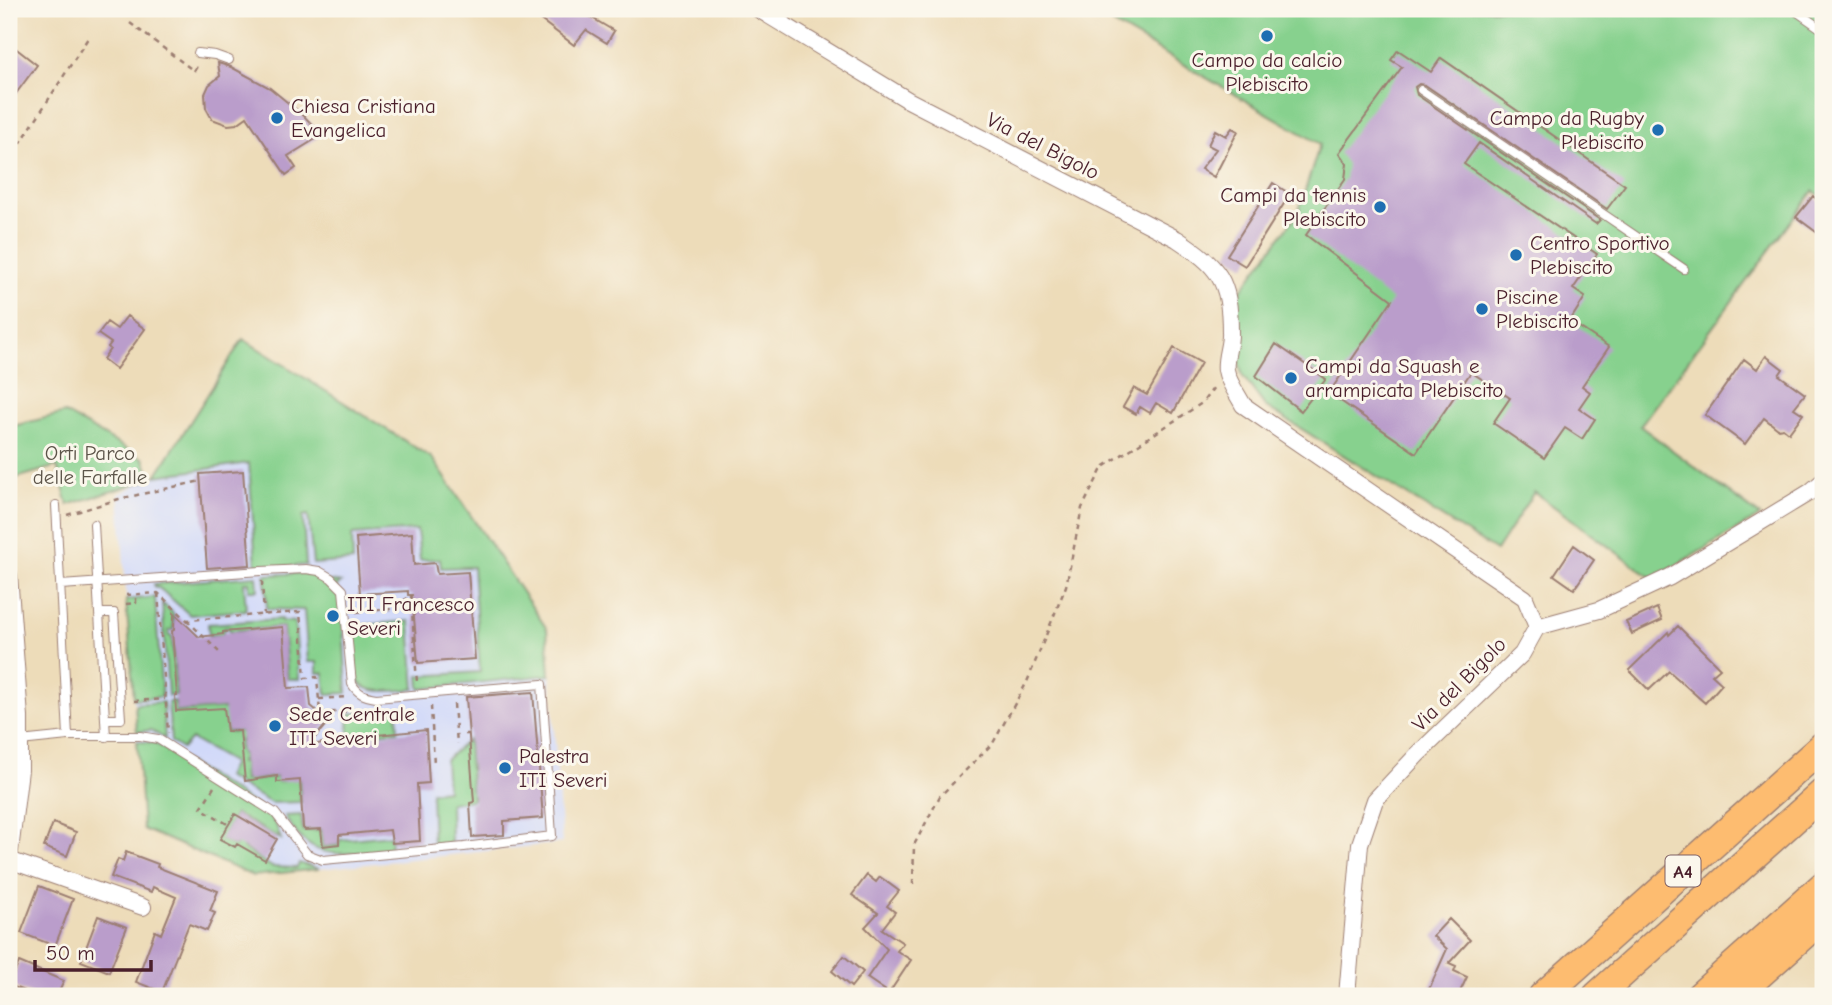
<svg xmlns="http://www.w3.org/2000/svg" width="1832" height="1005" viewBox="0 0 1832 1005" font-family="'Comic Neue',sans-serif">
  <style>
    .built { fill: #d1d9f9 }
    .green { fill: #87d18e; stroke: #68785c; stroke-width: 2 }
    .building { fill: #ba9dcb }
    .lines { fill: none; stroke-linecap: round; stroke-linejoin: round }
    .lane-casing { stroke: #9c7e72; stroke-width: 10 }
    .street-casing { stroke: #9c7e72; stroke-width: 18 }
    .highway-casing { stroke: #9c7e72; stroke-width: 31 }
    .path { stroke: #9c7e72; stroke-width: 2.5; stroke-dasharray: 5 5; stroke-linecap: butt }
    .lane { stroke: #fff; stroke-width: 8 }
    .street { stroke: #fff; stroke-width: 16 }
    .highway { stroke: #fdbc6f; stroke-width: 28 }
    .poi-dot { fill: #1f6fb2; stroke: #fbf7ec; stroke-width: 2.5 }
    .labels { text-anchor: middle; stroke-width: 6; stroke-linejoin: round; paint-order: stroke }
    .shield { fill: #fbf7ec; stroke: #7f6065; stroke-width: 2 }
    .shield-label { font-size: 19px; font-weight: bold; fill: #4a1f2b }
    .poi-label { font-size: 21px; fill: #4a1f2b; stroke: #fbf7ec; text-anchor: start }
    .street-label { font-size: 21px; fill: #4a1f2b; stroke: #fbf7ec }
    .park-label { font-size: 21px; fill: #5c5449; stroke: #fbf7ec }
  </style>
  <rect width="100%" height="100%" fill="#fbf7ec"/>
  <filter id="ink" filterUnits="userSpaceOnUse"><feTurbulence type="fractalNoise" baseFrequency=".0143" numOctaves="2"/><feDisplacementMap in="SourceGraphic" scale="14" xChannelSelector="R" yChannelSelector="G"/><feConvolveMatrix kernelMatrix="1 2 1 2 8 2 1 2 1" color-interpolation-filters="sRGB"/></filter>
  <filter id="wash" filterUnits="userSpaceOnUse"><feTurbulence type="fractalNoise" baseFrequency=".00686" numOctaves="4" result="noise"/><feDisplacementMap in="SourceGraphic" scale="28" xChannelSelector="R" yChannelSelector="G"/><feGaussianBlur stdDeviation="1.57" result="paint"/><feColorMatrix in="noise" values="0 0 0 0 0 0 0 0 0 0 0 0 0 0 0 0 0 1.4 0 .05"/><feComposite in="paint" operator="in"/></filter>
  <g filter="url(#wash)">
    <rect width="100%" height="100%" fill="#eddcb9"/>
    <!-- built -->
    <path class="built" d="M243 339 432 458 547 629 562 843 253 876 143 829 119 494 156 475Z"/>
    <!-- green -->
    <path class="green" d="M1088 9H1823V197L1813 191 1640 426 1760 516 1653 579 1534 492 1496 551 1265 406 1242 375 1233 333 1236 297 1298 213 1320 144Z
      M243 339 432 458 547 629 550 675 420 689 419 676 480 672 473 567 441 568 440 559 420 560 417 530 352 535 353 561 313 564 308 515 303 516 306 565 264 568 263 566H256L249 463 156 476Z
      M65 413 144 459 151 479 68 505 57 466 13 479 9 460V427Z
      M306 573 328 581 341 583 335 588 340 596 342 607 347 693 326 694 324 673H317V662H308L304 610 267 609 265 575Z
      M257 576 258 590H249V582H244L246 610 190 615 159 588H155L154 584Z
      M155 597 162 697 134 699 126 600Z
      M162 603 173 613V630H169V636H172L176 695 168 696Z
      M281 619V621L295 622 299 679H288L283 627 230 631 229 628H225L223 634 209 635 208 624Z
      M410 621 415 689C394 690 359 699 355 671L353 626Z
      M175 701 176 712 228 708 227 732 242 731 243 736C237 744 239 752 245 759H241L240 763H243L244 781 277 777 278 782 299 777 301 802 271 803 226 777 233 763 191 739 182 749 171 742 168 702Z
      M163 702 165 739 151 730 137 732 135 704Z
      M397 710 398 731 349 735 348 714Z
      M468 740 472 800 450 803 451 842 446 846H433L431 792 447 790 445 760Z
      M137 741 155 743 264 810 276 825 281 839 235 814 221 839 235 847 242 835 243 848 272 867 297 868 299 863 319 869 253 876 143 829Z
      M301 815 303 831 321 830 323 847 339 845V840L390 835 391 849C343 853 312 866 285 816Z"/>
    <g id="blocks">
      <!-- building -->
      <path class="building" d="M526 9H577L614 31 607 43 586 30 574 45Z
        M9 43 37 65 9 103Z
        M1398 50 1431 72 1441 58 1625 185 1607 209 1425 85 1419 84 1415 87 1417 95 1600 220 1596 224 1479 143 1464 164 1597 254 1573 289 1585 297 1570 321 1609 347 1582 386 1590 392 1579 408 1595 419 1582 439 1565 428 1544 458 1493 423 1510 398 1471 372 1416 453 1329 393 1392 300 1306 235 1345 179 1347 164 1339 153 1402 67 1391 60Z
        M218 63 231 67 270 88 304 116 322 135 288 156 296 168 286 175 247 117 237 124 228 125 212 119 206 108 205 94 209 85 220 76Z
        M1232 128 1238 131 1214 177 1201 169 1216 149 1208 145 1215 130 1226 136Z
        M1273 183 1290 194 1245 266 1227 255Z
        M1813 196 1823 204V237L1796 217Z
        M127 316 145 329 116 369 103 359 110 349 108 347 111 343 98 334 107 322 117 329Z
        M1276 344 1326 379 1301 411 1256 376Z
        M1174 348 1201 363 1173 413 1156 403 1150 413 1140 407 1136 414 1123 407 1134 388 1147 395Z
        M1766 356 1783 369 1779 375 1805 394 1794 408 1803 414 1789 433 1783 428 1778 429 1764 418 1745 444 1705 415 1744 359 1757 369Z
        M243 471 250 565 207 568 200 474Z
        M412 533 414 565 435 563 437 574 468 572 475 659 418 663 412 595H408V591L360 594 356 538Z
        M1574 545 1594 560 1574 589 1554 575Z
        M1657 608 1662 620 1632 634 1626 622Z
        M174 613 199 637 223 634V632L283 627 288 688 309 687 311 706 329 721 308 746 347 738 426 730 429 783 417 784 420 841 392 843 390 830 339 835V844L323 846 321 829 305 830 303 828 300 780 277 782V776L245 781 240 731H227L224 708 176 711 175 695H177L172 631 174 630Z
        M1678 626 1720 668 1712 675 1722 684 1705 703 1669 671 1649 690 1629 670 1668 632 1669 635Z
        M533 692 543 818 504 821V835L472 837 470 803 474 802 466 697Z
        M235 814 277 839 265 860 237 844 235 847 220 839Z
        M53 823 76 832 67 856 44 847Z
        M126 852 158 864 157 867 218 891 210 911 215 913 207 931 189 924 162 992 136 982 155 931 161 934 176 897 153 887 151 892 111 877 118 859 123 861Z
        M867 875 876 882 880 877 899 891 887 906 895 912 882 929 903 943 897 951 911 960 889 993 867 978 887 949 865 927 878 913 852 895Z
        M39 886 73 899 55 946 21 933Z
        M98 916 127 927 109 972 81 961Z
        M1449 919 1470 940 1449 963 1456 966 1454 971 1467 977 1458 996H1426L1447 949 1433 936Z
        M844 956 863 972 851 987 832 971Z
        M19 962 64 981 57 996H36L9 985Z"/>
    </g>
  </g>
  <g filter="url(#ink)">
    <use href="#blocks" fill-opacity="0" stroke="#9c7e72" stroke-width="2"/>
    <g class="lines">
      <defs>
        <path id="lane" d="M1793 9 1823 30
          M198 53 215 55 229 60
          M1421 90 1684 269
          M56 505 68 736
          M94 524 106 737
          M99 613H114L121 719H105
          M20 741 68 736H140L158 739 275 813 307 854 323 860 464 847 552 836 542 684 376 698C364 696 358 694 352 684L343 590 331 578 319 571 306 569 261 571 61 585"/>
        <path id="street" d="M758 9 908 100 1177 239C1219 267 1230 280 1230 332 1231 344 1224 359 1226 370 1228 382 1238 395 1243 405L1525 598 1537 627 1522 654 1417 755 1375 800 1360 844 1347 996
          M9 575 20 717V770L9 859
          M1537 627 1599 610 1670 577 1810 492 1823 481
          M9 860 143 907"/>
        <path id="highway" d="M1543 996 1823 746
          M1597 996 1823 793
          M1700 996 1823 886
          M1735 996 1823 917"/>
      </defs>
      <!-- lane casing -->
      <use href="#lane" class="lane-casing"/>
      <!-- street casing -->
      <use href="#street" class="street-casing"/>
      <!-- highway casing -->
      <use href="#highway" class="highway-casing"/>
      <!-- path -->
      <path class="path" d="M130 23 194 71 198 65
        M9 161 88 38
        M67 515 119 499 201 481
        M262 581 264 615
        M158 593 168 733
        M126 595 158 593 187 620 300 612 305 678 317 677 320 713 370 710
        M411 596 417 683
        M126 604 136 603V594
        M356 612 391 609 412 595
        M187 620 220 653
        M319 699 347 697
        M134 701 165 699
        M454 704 457 744
        M431 706 434 765
        M465 734H469
        M214 787 201 808 229 825
        M913 884 914 845 940 796 993 743 1027 682 1066 586 1082 508 1103 467 1202 403 1214 387"/>
      <!-- lane -->
      <use href="#lane" class="lane"/>
      <!-- street -->
      <use href="#street" class="street"/>
      <!-- highway -->
      <use href="#highway" class="highway"/>
    </g>
  </g>
  <!-- markers -->
  <g class="poi-dot">
    <circle cx="1267" cy="36" r="7"/>
    <circle cx="277" cy="118" r="7"/>
    <circle cx="1658" cy="130" r="7"/>
    <circle cx="1380" cy="207" r="7"/>
    <circle cx="1516" cy="255" r="7"/>
    <circle cx="1482" cy="309" r="7"/>
    <circle cx="1291" cy="378" r="7"/>
    <circle cx="333" cy="616" r="7"/>
    <circle cx="275" cy="726" r="7"/>
    <circle cx="505" cy="768" r="7"/>
  </g>
  <g class="labels">
    <!-- shield labels -->
    <rect class="shield" x="1665.5" y="855.5" width="35" height="31" rx="5"/>
    <g class="shield-label">
      <text x="1683" y="878">A4</text>
    </g>
    <!-- poi labels -->
    <g class="poi-label">
      <text x="1267" y="67" text-anchor="middle">Campo da calcio<tspan x="1267" dy="24">Plebiscito</tspan></text>
      <text x="291" y="113">Chiesa Cristiana<tspan x="291" dy="24">Evangelica</tspan></text>
      <text x="1644" y="125" text-anchor="end">Campo da Rugby<tspan x="1644" dy="24">Plebiscito</tspan></text>
      <text x="1366" y="202" text-anchor="end">Campi da tennis<tspan x="1366" dy="24">Plebiscito</tspan></text>
      <text x="1530" y="250">Centro Sportivo<tspan x="1530" dy="24">Plebiscito</tspan></text>
      <text x="1496" y="304">Piscine<tspan x="1496" dy="24">Plebiscito</tspan></text>
      <text x="1305" y="373">Campi da Squash e<tspan x="1305" dy="24">arrampicata Plebiscito</tspan></text>
      <text x="347" y="611">ITI Francesco<tspan x="347" dy="24">Severi</tspan></text>
      <text x="289" y="721">Sede Centrale<tspan x="289" dy="24">ITI Severi</tspan></text>
      <text x="519" y="763">Palestra<tspan x="519" dy="24">ITI Severi</tspan></text>
    </g>
    <!-- street labels -->
    <g class="street-label">
      <text transform="translate(1043 146) rotate(27)" y="7">Via del Bigolo</text>
      <text transform="translate(1459 684) rotate(-45)" y="7">Via del Bigolo</text>
    </g>
    <!-- park labels -->
    <g class="park-label">
      <text x="90" y="460">Orti Parco<tspan x="90" dy="24">delle Farfalle</tspan></text>
    </g>
  </g>
  <!-- margin -->
  <rect width="1832" height="1005" fill="none" stroke="#fbf7ec" stroke-width="35"/>
  <!-- scale -->
  <path d="M35 960v10h116v-10" fill="none" stroke="#4a1f2b" stroke-width="3.5"/>
  <text x="46" y="960" font-size="21" fill="#4a1f2b" stroke="#fbf7ec" stroke-width="5" paint-order="stroke">50 m</text>
</svg>
